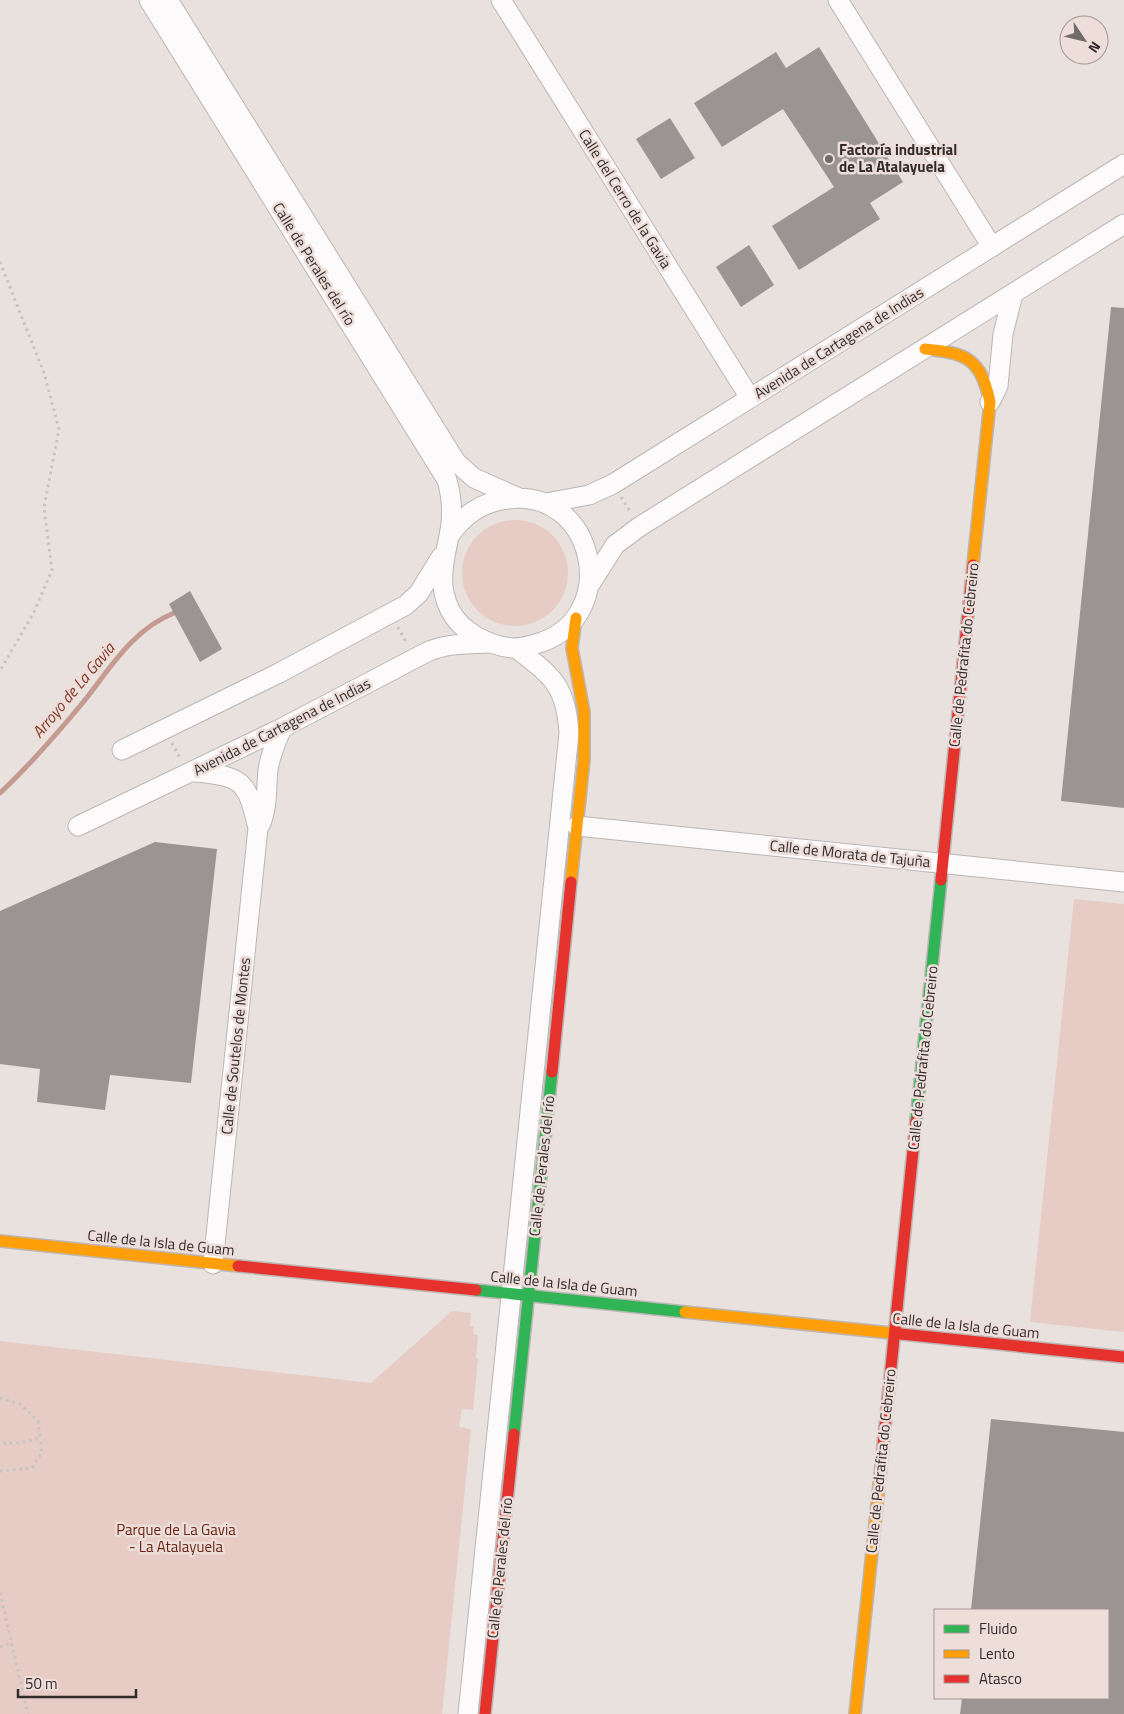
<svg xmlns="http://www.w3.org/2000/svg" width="1124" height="1714" viewBox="0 0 1124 1714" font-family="'Titillium Web',sans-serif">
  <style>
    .green { fill: #e6ccc5 }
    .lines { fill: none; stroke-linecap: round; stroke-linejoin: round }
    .stream { stroke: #c59a90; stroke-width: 5 }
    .building { fill: #9a9492 }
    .street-casing { stroke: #bbb6b4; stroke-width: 21 }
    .fast-casing { stroke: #bbb6b4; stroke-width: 14 }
    .slow-casing { stroke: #bbb6b4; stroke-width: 14 }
    .jam-casing { stroke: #bbb6b4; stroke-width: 14 }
    .path { stroke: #c6c4c3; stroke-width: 3; stroke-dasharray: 2.5 4; stroke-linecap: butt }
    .street { stroke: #fcfafa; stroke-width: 19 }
    .fast { stroke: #30b455; stroke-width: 11 }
    .slow { stroke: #ff9f0a; stroke-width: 11 }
    .jam { stroke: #e5322d; stroke-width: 11 }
    .poi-dot { fill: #716b69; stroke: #eddeda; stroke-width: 2 }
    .labels { text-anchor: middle; stroke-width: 5; stroke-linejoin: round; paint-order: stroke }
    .poi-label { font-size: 15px; font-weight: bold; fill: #312b2a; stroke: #eddeda; text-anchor: start }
    .street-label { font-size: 15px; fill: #312b2a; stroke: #eddeda }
    .park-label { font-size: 15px; fill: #6b2413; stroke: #eddeda }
    .water-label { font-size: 16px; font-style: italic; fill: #823928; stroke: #eddeda }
  </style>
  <rect width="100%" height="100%" fill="#e9e1de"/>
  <!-- green -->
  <path class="green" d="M462 573a53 53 0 1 1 106 0a53 53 0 1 1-106 0Z
    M1074 899 1124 904V1332L1030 1322Z
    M452 1311 471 1313 470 1326H474L473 1334 478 1335 476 1358 478 1359 473 1410 462 1409 459 1427 471 1429 442 1714H0V1341L371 1383Z"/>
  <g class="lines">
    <!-- stream -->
    <path class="stream" d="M0 793C29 766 55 736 80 706 108 672 131 630 174 613"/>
  </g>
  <!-- building -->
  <path class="building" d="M819 47 903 182 870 203 880 219 799 270 772 226 834 187 783 109 722 147 694 103 776 52 786 68Z
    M670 118 695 158 661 179 636 139Z
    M749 245 774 285 741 307 716 267Z
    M1111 307 1124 308V808L1061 801Z
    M190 591 222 649 200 662 169 604Z
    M155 842 217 849 191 1083 110 1075 105 1110 37 1102 40 1069 0 1064V911Z
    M991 1419 1124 1432V1714H960L962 1698H1108V1610H971Z"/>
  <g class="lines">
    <defs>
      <path id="street" d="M149 0 447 480C452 498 453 518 449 536 444 562 437 584 450 610 461 632 489 646 513 648 522 648 533 645 542 642 622 613 594 488 508 499 481 502 464 515 449 536
        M168 0 456 462 474 478 517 497
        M501 0 750 398
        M838 0 992 247
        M990 402 998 386 1003 334 1013 294
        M546 503 589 495 613 484 1124 164
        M591 583 615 545 639 527 1124 224
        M122 750 279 673 406 605 419 593 441 557
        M195 772C244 776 247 782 258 828L213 1264
        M260 825C268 808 266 788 268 770 270 755 276 742 282 728
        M78 826 282 728 427 652C447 643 467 644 489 643
        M577 826 1124 882
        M468 1714 569 733C566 685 552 676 516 648"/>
      <path id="fast" d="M916 1121 941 880
        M476 1290 685 1312
        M514 1434 552 1072"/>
      <path id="slow" d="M925 349C967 353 981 359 990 402L973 565
        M571 882 584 760V712L572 648 576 618
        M0 1241 238 1266
        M685 1312 901 1334
        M855 1714 880 1476"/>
      <path id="jam" d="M941 880 973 565
        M552 1072 571 882
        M238 1266 476 1290
        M901 1334 1124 1357
        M880 1476 916 1121
        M485 1714 514 1434"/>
    </defs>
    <!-- street casing -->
    <use href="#street" class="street-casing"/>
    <!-- fast casing -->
    <use href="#fast" class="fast-casing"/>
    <!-- slow casing -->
    <use href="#slow" class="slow-casing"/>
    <!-- jam casing -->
    <use href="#jam" class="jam-casing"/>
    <!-- path -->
    <path class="path" d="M0 262 44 373 59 429 44 507 52 570 34 612 0 671
      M621 497 631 513
      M398 627 407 644
      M172 743 181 760
      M0 1398 20 1404 38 1421 40 1438 18 1443H0
      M0 1471 32 1468 42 1452 40 1438
      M0 1593 28 1714
      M0 1647 11 1643"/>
    <!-- street -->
    <use href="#street" class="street"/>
    <!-- fast -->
    <use href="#fast" class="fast"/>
    <!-- slow -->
    <use href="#slow" class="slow"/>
    <!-- jam -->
    <use href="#jam" class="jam"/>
  </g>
  <!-- markers -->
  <circle class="poi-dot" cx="829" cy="159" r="5"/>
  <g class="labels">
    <!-- poi labels -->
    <g class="poi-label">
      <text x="839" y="155">Factoría industrial<tspan x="839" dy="17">de La Atalayuela</tspan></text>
    </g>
    <!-- street labels -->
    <g class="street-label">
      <text transform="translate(625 199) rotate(58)" y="5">Calle del Cerro de la Gavia</text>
      <text transform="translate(314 264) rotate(58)" y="5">Calle de Perales del río</text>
      <text transform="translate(839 343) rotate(-32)" y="5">Avenida de Cartagena de Indias</text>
      <text transform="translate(964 655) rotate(-84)" y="5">Calle de Pedrafita do Cebreiro</text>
      <text transform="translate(282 727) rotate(-27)" y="5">Avenida de Cartagena de Indias</text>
      <text transform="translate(850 854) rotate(6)" y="5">Calle de Morata de Tajuña</text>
      <text transform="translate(236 1046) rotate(-84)" y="5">Calle de Soutelos de Montes</text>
      <text transform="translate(923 1058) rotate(-84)" y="5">Calle de Pedrafita do Cebreiro</text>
      <text transform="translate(542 1166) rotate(-84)" y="5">Calle de Perales del río</text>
      <text transform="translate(161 1243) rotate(6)" y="5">Calle de la Isla de Guam</text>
      <text transform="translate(564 1284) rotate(6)" y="5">Calle de la Isla de Guam</text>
      <text transform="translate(966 1326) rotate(6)" y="5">Calle de la Isla de Guam</text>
      <text transform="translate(881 1461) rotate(-84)" y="5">Calle de Pedrafita do Cebreiro</text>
      <text transform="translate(500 1568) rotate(-84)" y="5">Calle de Perales del río</text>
    </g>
    <!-- park labels -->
    <g class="park-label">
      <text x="176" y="1535">Parque de La Gavia<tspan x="176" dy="17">- La Atalayuela</tspan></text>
    </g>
    <!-- water labels -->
    <g class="water-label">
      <text transform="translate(73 690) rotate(-50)" y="6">Arroyo de La Gavia</text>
    </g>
  </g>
  <!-- legend -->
  <rect x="934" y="1609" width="175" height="90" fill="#eddeda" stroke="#a29694"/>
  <rect x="944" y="1625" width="25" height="8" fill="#30b455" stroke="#a29694"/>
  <text x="979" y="1634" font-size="15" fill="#312b2a">Fluido</text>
  <rect x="944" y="1650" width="25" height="8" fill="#ff9f0a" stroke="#a29694"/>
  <text x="979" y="1659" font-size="15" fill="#312b2a">Lento</text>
  <rect x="944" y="1675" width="25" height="8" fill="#e5322d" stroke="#a29694"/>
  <text x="979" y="1684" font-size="15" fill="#312b2a">Atasco</text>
  <!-- north arrow -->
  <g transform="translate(1084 40) rotate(125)"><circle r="24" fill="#eddeda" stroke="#a29694"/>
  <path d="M0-4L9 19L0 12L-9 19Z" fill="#716b69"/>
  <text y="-8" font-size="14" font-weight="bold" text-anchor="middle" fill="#312b2a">N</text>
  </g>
  <!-- scale -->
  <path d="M18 1689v8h118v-8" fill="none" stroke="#312b2a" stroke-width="2.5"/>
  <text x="25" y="1689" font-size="15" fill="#312b2a" stroke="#eddeda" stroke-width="4" paint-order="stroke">50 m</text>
</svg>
